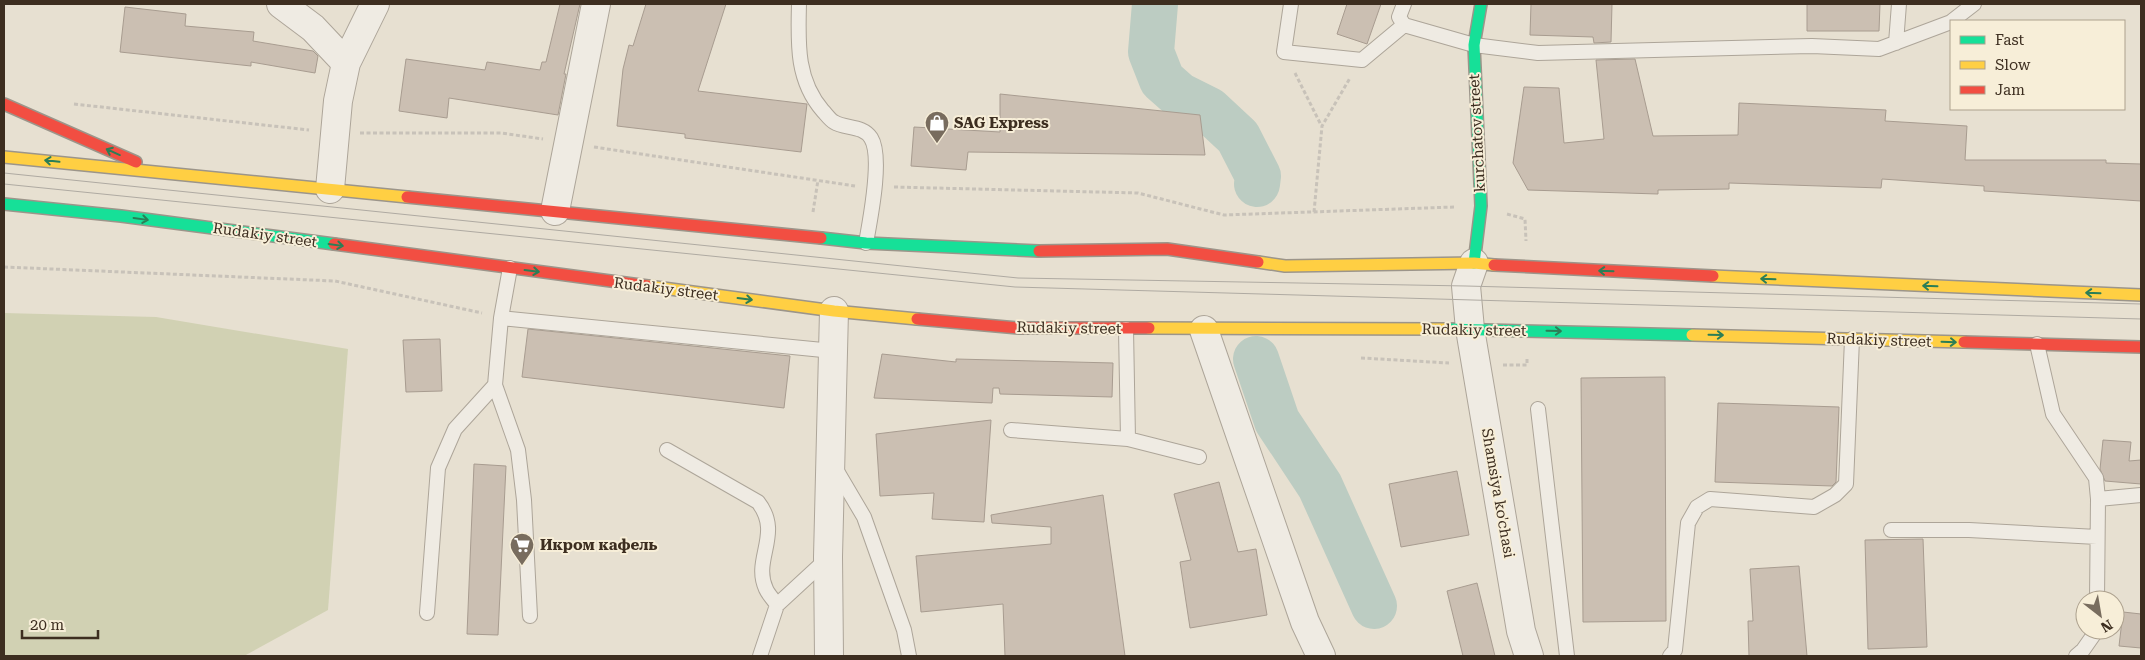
<svg xmlns="http://www.w3.org/2000/svg" width="2145" height="660" viewBox="0 0 2145 660" font-family="'Roboto Serif',serif">
  <style>
    .cemetery { fill: #d1d1b3 }
    .lines { fill: none; stroke-linecap: round; stroke-linejoin: round }
    .river { stroke: #bcccc2; stroke-width: 46 }
    .building { fill: #cbbfb2; stroke: #a89c90 }
    .lane-casing { stroke: #ada599; stroke-width: 16 }
    .street-casing { stroke: #ada599; stroke-width: 30 }
    .fast-casing { stroke: #9c958a; stroke-width: 14 }
    .slow-casing { stroke: #9c958a; stroke-width: 14 }
    .jam-casing { stroke: #9c958a; stroke-width: 14 }
    .path { stroke: #c8c2b9; stroke-width: 3; stroke-dasharray: 4 2.5; stroke-linecap: butt }
    .lane { stroke: #efebe3; stroke-width: 14 }
    .street { stroke: #efebe3; stroke-width: 28 }
    .fast { stroke: #16e098; stroke-width: 11 }
    .slow { stroke: #ffcf43; stroke-width: 11 }
    .jam { stroke: #f24e42; stroke-width: 11 }
    .tram { stroke: #afaaa2; stroke-width: 1 }
    .oneway { stroke: #2b7e56 }
    .labels { text-anchor: middle; stroke-width: 4; stroke-linejoin: round; paint-order: stroke }
    .poi-label { font-size: 15px; font-weight: bold; fill: #3d2e20; stroke: #f7eed8; text-anchor: start }
    .street-label { font-size: 15px; fill: #3d2e20; stroke: #f7eed8 }
  </style>
  <rect width="100%" height="100%" fill="#e7e0d1"/>
  <!-- cemetery -->
  <path class="cemetery" d="M4 313 156 317 348 349 328 610 244 656H4Z"/>
  <g class="lines">
    <!-- river -->
    <path class="river" d="M1155 4 1151 52 1162 80 1179 95 1209 110 1238 137 1258 176 1257 184
      M1256 359 1277 421 1320 486 1374 606"/>
  </g>
  <!-- building -->
  <path class="building" d="M560 4H580L564 74H566L558 115 449 98 447 118 399 111 406 59 485 70 487 62 540 70 542 62H546Z
    M646 4H726L698 91 807 104 801 152 685 138V134L617 126 623 69 629 45 633 46Z
    M1347 4H1381L1367 44 1337 34Z
    M1531 4H1612L1611 42 1594 43 1593 37 1530 35Z
    M1807 4H1880L1879 31H1807Z
    M125 7 186 14 185 26 254 32 253 41 313 51 318 56 315 73 251 62V66L120 52Z
    M1635 59 1653 136 1738 135 1739 103 1886 110 1885 121 1967 126 1965 160H2106V163L2141 164V201L1984 191V186L1882 179 1881 188 1729 183V189L1658 190V194L1528 190 1513 163 1524 87 1559 88 1564 143 1604 139 1596 60Z
    M1000 94 1200 115 1205 155 968 152 966 170 911 166 914 127 1000 132Z
    M528 329 790 356 784 408 522 377Z
    M440 339 442 391 406 392 403 340Z
    M882 354 956 362V359L1113 363 1112 397 1000 394 999 388H993L992 403 874 398Z
    M1665 377 1666 621 1583 622 1581 378Z
    M1718 403 1839 407 1836 482 1832 486 1715 482Z
    M991 420 984 522 932 519 934 493 880 496 876 434Z
    M2103 440 2131 442 2129 461 2141 460V484L2105 481 2100 469Z
    M474 464 506 466 498 635 467 634Z
    M1457 471 1469 535 1401 547 1389 484Z
    M1219 482 1238 552 1256 549 1267 615 1190 628 1180 562 1191 560 1174 494Z
    M1103 495 1125 656H1005L1003 604 921 612 916 556 1051 544V527L992 523 991 515Z
    M1923 539 1927 647 1868 649 1865 540Z
    M1799 566 1807 656H1749L1748 621H1753L1750 569Z
    M1477 583 1495 656H1463L1447 591Z
    M2123 612 2141 614V648L2119 646Z"/>
  <g class="lines">
    <defs>
      <path id="lane" d="M799 4C798 43 796 80 823 111 826 114 830 120 834 122 845 129 863 125 871 138 883 157 870 220 866 243
        M1291 4 1284 52 1362 60 1404 25
        M1404 4 1399 17 1404 25 1474 45 1538 53 1812 46 1879 49 1951 22
        M1952 21 1974 4
        M1896 43 1899 4
        M510 268 501 318 495 385 518 450 524 500 530 616
        M501 318 833 351
        M2037 344 2053 414 2096 478 2098 499 2097 600
        M1538 409 1567 656
        M1011 430 1128 439 1126 329
        M1128 439 1199 457
        M667 450 758 502C783 534 752 559 766 589 768 594 774 600 777 605
        M834 466 864 517 904 630 909 656
        M2098 499 2141 495
        M1891 530H1969L2097 537
        M427 613 438 468 455 429 495 385
        M760 656 777 605 828 558
        M1670 656 1675 650 1688 523 1697 507 1710 499 1814 507 1835 495 1846 484 1852 339
        M2076 656 2083 650 2097 630"/>
      <path id="street" d="M281 4 313 28 346 63
        M330 189 338 101 346 63 375 4
        M555 211 596 4
        M1474 263 1466 286 1470 329 1521 631 1529 656
        M1204 330 1305 622 1321 656
        M829 656 828 557 834 311"/>
      <path id="fast" d="M4 204 121 216 334 244
        M821 238 866 243 1039 251
        M1474 263 1481 206 1474 45 1481 4
        M1447 329 1692 335"/>
      <path id="slow" d="M4 157 407 197
        M1258 262 1285 266 1474 263 1494 265
        M1713 276 2141 295
        M648 286 834 311 917 319
        M1149 328 1447 329
        M1692 335 1964 342"/>
      <path id="jam" d="M4 104 136 162
        M407 197 821 238
        M334 244 648 286
        M1039 251 1167 249 1258 262
        M1494 265 1713 276
        M917 319 1019 328H1149
        M1964 342 2141 347"/>
    </defs>
    <!-- lane casing -->
    <use href="#lane" class="lane-casing"/>
    <!-- street casing -->
    <use href="#street" class="street-casing"/>
    <!-- fast casing -->
    <use href="#fast" class="fast-casing"/>
    <!-- slow casing -->
    <use href="#slow" class="slow-casing"/>
    <!-- jam casing -->
    <use href="#jam" class="jam-casing"/>
    <!-- path -->
    <path class="path" d="M1295 73 1321 125
      M74 104 309 130
      M360 133H501L543 139
      M594 147 855 186
      M894 187 1138 193 1224 215 1454 207
      M813 212 818 180
      M1314 212 1322 126 1350 78
      M1507 214 1525 219 1526 241
      M4 267 335 281 482 313
      M1361 358 1449 363
      M1503 365H1527V358"/>
    <!-- lane -->
    <use href="#lane" class="lane"/>
    <!-- street -->
    <use href="#street" class="street"/>
    <!-- fast -->
    <use href="#fast" class="fast"/>
    <!-- slow -->
    <use href="#slow" class="slow"/>
    <!-- jam -->
    <use href="#jam" class="jam"/>
    <!-- tram -->
    <path class="tram" d="M4 173 1018 278 1466 286 2141 304
      M4 184 1015 287 2141 319"/>
  </g>
  <!-- one-way arrows -->
  <defs><path id="oneway-shaft" d="M-6 0H5M1.5-3L5.5 0L1.5 3" fill="none" stroke-width="1.6" stroke-linecap="round" stroke-linejoin="round" transform="scale(1.25)"/></defs>
  <g class="oneway">
    <use href="#oneway-shaft" transform="translate(113 152) rotate(-156)"/>
    <use href="#oneway-shaft" transform="translate(52 161) rotate(-174)"/>
    <use href="#oneway-shaft" transform="translate(141 219) rotate(8)"/>
    <use href="#oneway-shaft" transform="translate(336 245) rotate(8)"/>
    <use href="#oneway-shaft" transform="translate(532 271) rotate(7)"/>
    <use href="#oneway-shaft" transform="translate(1606 271) rotate(-178)"/>
    <use href="#oneway-shaft" transform="translate(1768 279) rotate(-178)"/>
    <use href="#oneway-shaft" transform="translate(1930 286) rotate(-178)"/>
    <use href="#oneway-shaft" transform="translate(2093 293) rotate(-178)"/>
    <use href="#oneway-shaft" transform="translate(745 299) rotate(7)"/>
    <use href="#oneway-shaft" transform="translate(1554 331) rotate(1)"/>
    <use href="#oneway-shaft" transform="translate(1716 335) rotate(1)"/>
    <use href="#oneway-shaft" transform="translate(1949 342) rotate(2)"/>
  </g>
  <!-- icons -->
  <defs>
    <symbol id="shop-pin" viewBox="-11 -11 22 30"><path d="M0 17L-7.5 6A9.5 9.5 0 1 1 7.5 6Z" fill="#786c5e" stroke="#f7eed8"/><path d="M-5-2.5h2.3a2.7 3.5 0 0 1 5.4 0H5L5.5 6h-11ZM-1.5-2.5h3a1.5 2.3 0 0 0-3 0Z" fill="#fff"/></symbol>
    <symbol id="supermarket-pin" viewBox="-11 -11 22 30"><path d="M0 17L-7.5 6A9.5 9.5 0 1 1 7.5 6Z" fill="#786c5e" stroke="#f7eed8"/><path d="M-6-5.5h2.5l.6 2H6L4.5 2H-2.5L-4.4-4H-6ZM-1.5 3.2a1.3 1.3 0 1 0 .1 0ZM3 3.2a1.3 1.3 0 1 0 .1 0Z" fill="#fff"/></symbol>
  </defs>
  <g fill-rule="evenodd">
    <use href="#shop-pin" x="923" y="109" width="28" height="38"/>
    <use href="#supermarket-pin" x="508" y="531" width="28" height="38"/>
  </g>
  <g class="labels">
    <!-- poi labels -->
    <g class="poi-label">
      <text x="954" y="128">SAG Express</text>
      <text x="540" y="550">Икром кафель</text>
    </g>
    <!-- street labels -->
    <g class="street-label">
      <text transform="translate(1477 133) rotate(-93)" y="5">kurchatov street</text>
      <text transform="translate(265 235) rotate(8)" y="5">Rudakiy street</text>
      <text transform="translate(666 289) rotate(7)" y="5">Rudakiy street</text>
      <text transform="translate(1069 328) rotate(1)" y="5">Rudakiy street</text>
      <text transform="translate(1474 330) rotate(1)" y="5">Rudakiy street</text>
      <text transform="translate(1879 340) rotate(2)" y="5">Rudakiy street</text>
      <text transform="translate(1498 493) rotate(80)" y="5">Shamsiya ko'chasi</text>
    </g>
  </g>
  <!-- border -->
  <rect width="2145" height="660" fill="none" stroke="#3d2e20" stroke-width="10"/>
  <!-- legend -->
  <rect x="1950" y="20" width="175" height="90" fill="#f7eed8" stroke="#ada18e"/>
  <rect x="1960" y="36" width="25" height="8" fill="#16e098" stroke="#ada18e"/>
  <text x="1995" y="45" font-size="15" fill="#3d2e20">Fast</text>
  <rect x="1960" y="61" width="25" height="8" fill="#ffcf43" stroke="#ada18e"/>
  <text x="1995" y="70" font-size="15" fill="#3d2e20">Slow</text>
  <rect x="1960" y="86" width="25" height="8" fill="#f24e42" stroke="#ada18e"/>
  <text x="1995" y="95" font-size="15" fill="#3d2e20">Jam</text>
  <!-- north arrow -->
  <g transform="translate(2100 615) rotate(149)"><circle r="24" fill="#f7eed8" stroke="#ada18e"/>
  <path d="M0-4L9 19L0 12L-9 19Z" fill="#786c5e"/>
  <text y="-8" font-size="14" font-weight="bold" text-anchor="middle" fill="#3d2e20">N</text>
  </g>
  <!-- scale -->
  <path d="M22 630v8h76v-8" fill="none" stroke="#3d2e20" stroke-width="2.5"/>
  <text x="30" y="630" font-size="15" fill="#3d2e20" stroke="#f7eed8" stroke-width="4" paint-order="stroke">20 m</text>
</svg>
